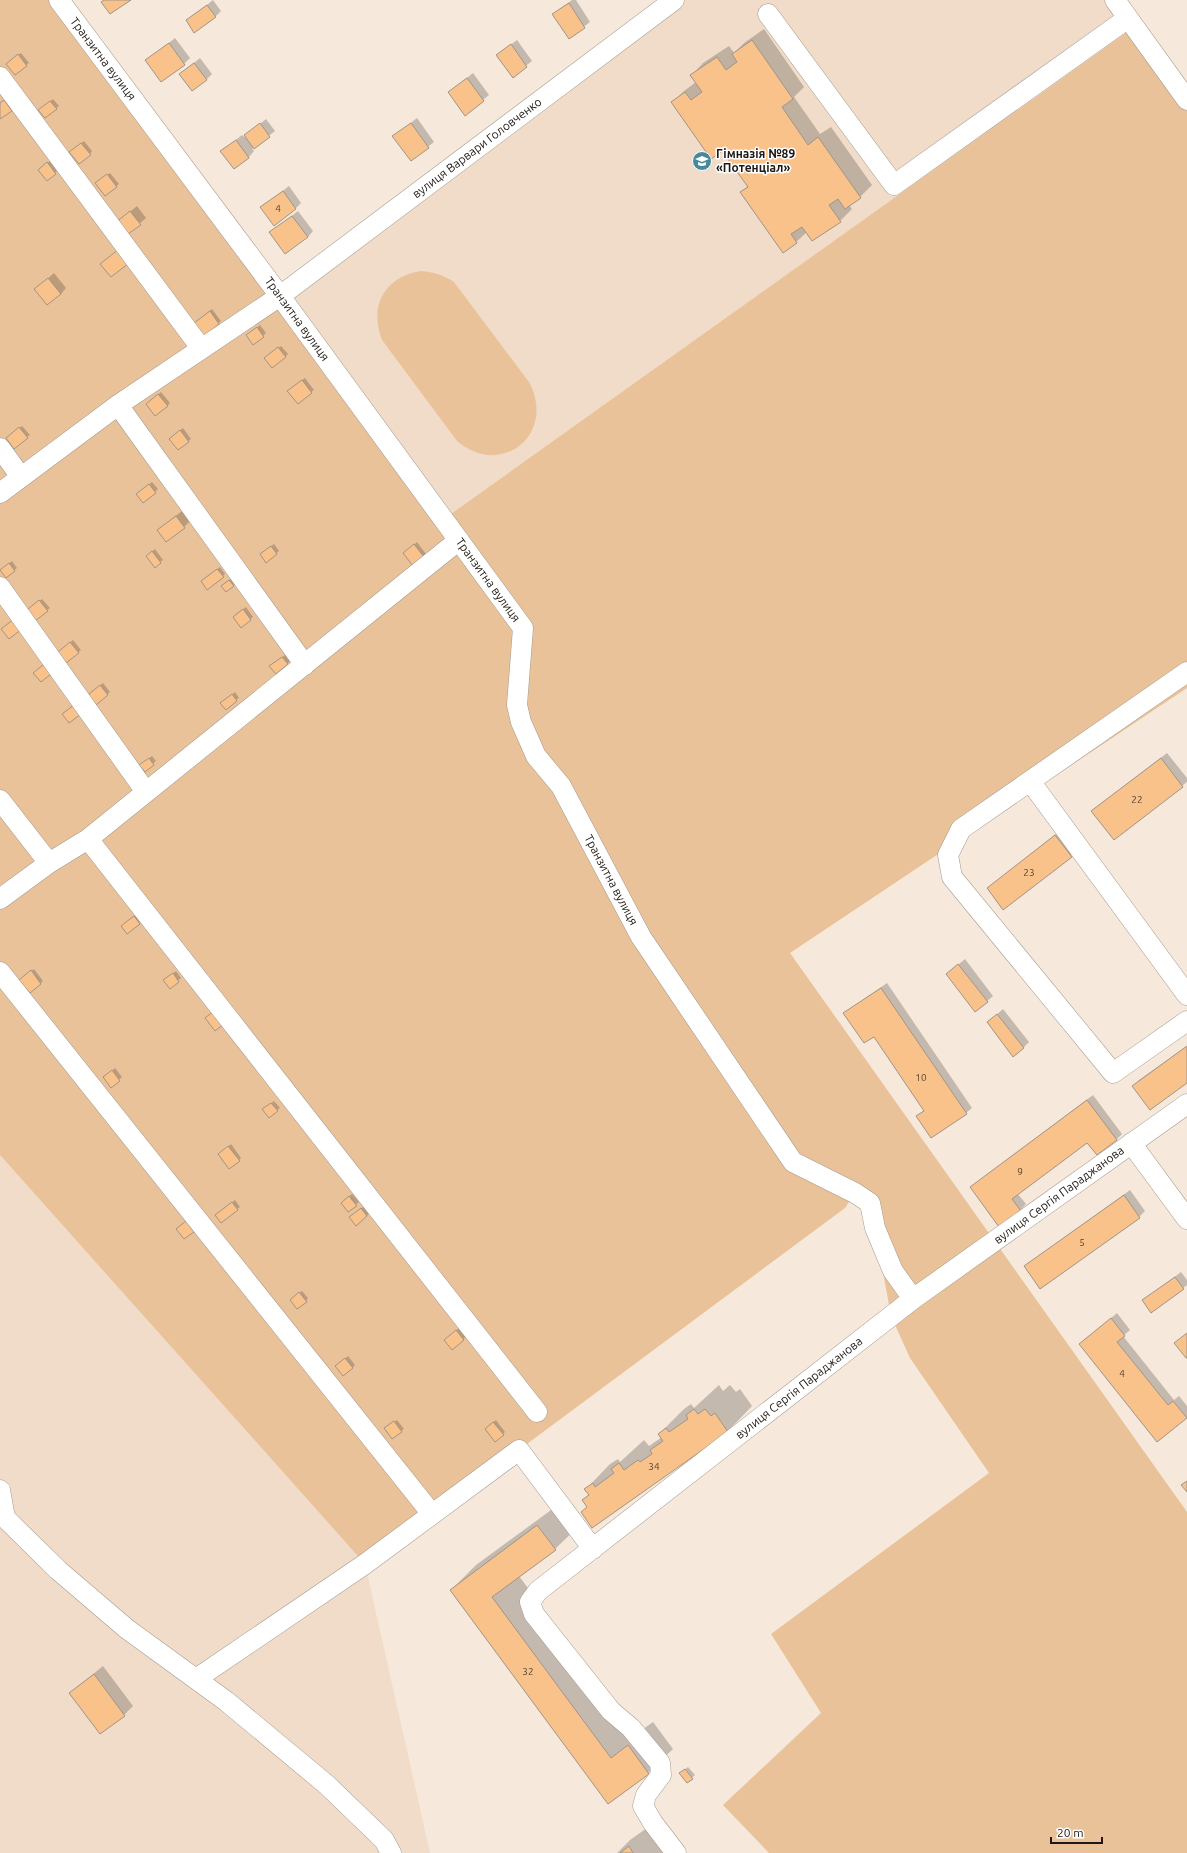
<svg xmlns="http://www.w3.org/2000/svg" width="1187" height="1853" viewBox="0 0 1187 1853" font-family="Ubuntu,sans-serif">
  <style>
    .built { fill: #f0dcc9 }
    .green { fill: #eac299 }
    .shadow { fill: #0003 }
    .building { fill: #f9c28a; stroke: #a19488 }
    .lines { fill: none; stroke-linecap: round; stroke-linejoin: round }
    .minor-casing { stroke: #a6998c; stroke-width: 21 }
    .minor { stroke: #fff; stroke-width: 20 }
    .labels { text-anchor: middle; stroke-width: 3; stroke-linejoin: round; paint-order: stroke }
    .number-label { font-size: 10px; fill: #554332 }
    .street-label { font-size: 12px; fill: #1e1914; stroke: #fff }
    .poi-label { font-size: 12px; font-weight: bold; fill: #1e1914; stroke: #fff; text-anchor: start }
  </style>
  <rect width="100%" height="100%" fill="#f6e8da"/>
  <!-- built -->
  <path class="built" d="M674 0H1115L1134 27 444 520 280 296Z
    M0 1155 365 1564 430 1853H0Z"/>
  <!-- green -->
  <path class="green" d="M0 0H59L444 519 1134 27 1187 100V688L790 953 1187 1512V1853H769L723 1805 821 1713 771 1634 989 1473 910 1358 891 1316 875 1228 855 1193 845 1208 365 1564 0 1155Z
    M421 271C434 272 443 275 454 282L529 382C557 434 501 479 457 441L382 340C369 306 384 277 421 271Z"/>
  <!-- shadow -->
  <path class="shadow" d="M213 0 221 11 215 17 187 21Z
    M572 0H576L590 22 569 38 553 14Z
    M764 29 804 87 794 97 820 134 831 127 872 185 860 197 849 205 852 209 840 221 807 232 796 242 741 192 748 186 723 149 673 102 684 91 696 82 692 75 703 63 729 46 734 53 744 43Z
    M175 38 190 58 184 64 147 60Z
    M517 40 532 61 513 76 497 55Z
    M21 53 29 63 26 65 10 61Z
    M200 58 212 74 206 80 180 74Z
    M473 73 489 95 483 100 449 92Z
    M53 99 59 106 56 108H42Z
    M417 118 434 142 411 160 394 136Z
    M266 119 275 131 252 149 254 151 249 157 234 168 222 151 242 135 244 137Z
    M84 141 92 151 90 154 73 150Z
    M50 161 58 170 47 180 42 167Z
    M110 173 119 184 105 195 99 181Z
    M289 186 301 203 295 209 262 207Z
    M137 206 146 218 126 235 116 223Z
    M298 211 313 231 308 237 271 232Z
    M54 273 66 288 61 294 36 289Z
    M212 309 221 321 205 334 198 320Z
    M260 325 266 333 254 344 250 333Z
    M281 346 288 354 285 357 268 356Z
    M305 378 314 390 311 392 291 388Z
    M161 392 170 403 167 406 150 401Z
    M22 426 30 435 27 437 10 436Z
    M183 428 191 439 188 441 173 436Z
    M152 482 158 489 155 492H139Z
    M182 511 190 521 184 527 164 525Z
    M417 542 426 554 424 556 407 551Z
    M274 544 279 551 266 561 264 552Z
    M155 549 163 560 160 562 150 553Z
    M12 561 17 568 6 577 3 568Z
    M220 567 225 574 223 576 204 579Z
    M232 578 236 583 226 590 225 583Z
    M42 599 50 608 47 610 30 608Z
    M246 607 253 617 241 627 236 614Z
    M73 640 81 650 67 662 61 650Z
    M285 655 290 661 288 663 273 664Z
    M103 683 110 692 96 704 91 692Z
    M235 692 239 698 236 700 224 701Z
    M1167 753 1187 778V782L1114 839 1098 806Z
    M152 756 156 761 145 771 143 763Z
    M1061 830 1077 850 1004 908 988 888Z
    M137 914 142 920 127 932 125 923Z
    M965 959 993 996 976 1011 947 974Z
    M34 969 43 981 30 992 23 977Z
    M176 971 181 978 170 987 167 978Z
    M887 983 972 1108 966 1113 917 1116 924 1110 874 1035 844 1013Z
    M1003 1009 1029 1042 1023 1048 988 1022Z
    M1187 1046V1082L1134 1086 1139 1080Z
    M115 1068 122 1077 111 1086 107 1075Z
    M1093 1095 1122 1134 1116 1140 1088 1141 1017 1193 1026 1204 1020 1210 971 1187Z
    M274 1101 280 1108 277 1110 266 1107Z
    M231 1144 241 1158 239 1160 222 1152Z
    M1130 1190 1145 1211 1139 1217 1026 1266Z
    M352 1194 359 1202 348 1211 344 1200Z
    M235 1200 240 1207 237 1209 219 1213Z
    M364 1206 369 1213 367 1216 353 1215Z
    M1181 1272 1187 1280V1285L1151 1311 1144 1300Z
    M302 1291 308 1298 306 1301 293 1298Z
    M1117 1313 1130 1330 1123 1336 1174 1400 1179 1396 1187 1406V1417L1158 1441 1080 1344Z
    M459 1328 466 1337 463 1339 448 1337Z
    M348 1356 355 1365 352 1368 339 1364Z
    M719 1385 723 1391 730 1385 736 1392 740 1389 752 1406 728 1431 588 1506 583 1500 589 1494 586 1489 610 1464 618 1459 620 1462 644 1440 649 1446 662 1437 659 1434 684 1409 691 1404 694 1408Z
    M397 1420 404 1429 401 1431 388 1426Z
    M496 1420 505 1432 503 1434 488 1426Z
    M562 1502 580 1525 555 1549 519 1576 636 1734 653 1722 673 1749 648 1773 608 1803 451 1590 476 1565Z
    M103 1666 133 1706 124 1715 70 1693Z
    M688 1767 695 1775 687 1782 683 1771Z
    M654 1823 676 1853H617L630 1840Z"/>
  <!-- building -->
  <path class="building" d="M104 0H131L110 14 101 2Z
    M569 3 585 28 569 39 552 14Z
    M207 5 216 17 194 33 186 20Z
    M752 40 793 99 782 107 808 145 818 137 861 198 845 209 838 199 829 205 841 222 812 241 802 227 791 234 797 243 783 253 740 192 748 187 722 151 711 159 671 102 685 92 691 100 702 92 690 75 717 57 726 70 737 62 732 54Z
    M169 43 185 65 161 82 145 60Z
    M511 44 527 67 513 78 496 55Z
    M18 54 27 66 15 75 6 64Z
    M194 63 207 80 192 91 179 74Z
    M467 78 484 101 465 116 448 92Z
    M4 100 12 111 0 119V103Z
    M50 101 57 109 45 118 38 110Z
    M260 123 270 137 254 149 244 135Z
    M411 123 429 148 411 161 392 136Z
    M236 140 249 158 234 169 220 151Z
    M81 143 91 155 79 164 69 152Z
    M47 162 56 174 47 181 38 170Z
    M107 174 117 187 105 196 95 183Z
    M283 191 296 209 274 226 260 207Z
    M130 211 141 225 125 236 115 223Z
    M292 216 308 237 285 254 269 232Z
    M119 249 129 263 111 277 100 264Z
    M48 278 61 294 47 305 34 289Z
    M210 311 219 324 204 336 194 323Z
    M257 327 264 337 253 345 246 335Z
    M278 347 286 357 272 368 264 358Z
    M302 380 312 393 298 404 287 391Z
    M158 394 168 406 155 416 146 404Z
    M19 427 28 438 14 449 6 438Z
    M180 430 189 442 178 450 169 439Z
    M149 484 156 493 143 503 136 494Z
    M176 516 185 528 166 542 157 530Z
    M414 544 424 557 413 566 403 553Z
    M271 546 277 554 266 563 260 554Z
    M152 551 161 563 155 568 146 556Z
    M9 563 15 571 6 578 0 570Z
    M217 569 224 577 207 590 201 581Z
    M229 580 234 586 226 592 221 586Z
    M39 600 48 611 35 621 27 610Z
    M243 609 251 620 241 628 233 617Z
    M14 619 22 629 9 639 1 629Z
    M70 642 79 653 66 663 58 652Z
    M282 657 288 664 276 674 269 666Z
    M43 665 51 674 41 682 33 673Z
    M100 685 108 695 96 705 88 695Z
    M232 694 237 701 226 710 220 703Z
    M74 705 81 714 69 723 62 714Z
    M149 758 154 765 145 772 139 765Z
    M1161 758 1183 787 1114 840 1091 811Z
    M1055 835 1072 857 1003 910 987 888Z
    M134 916 140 924 127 934 121 926Z
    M958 964 988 1002 975 1012 946 974Z
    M31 970 41 984 30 993 19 980Z
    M173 973 179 982 170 989 163 980Z
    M881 988 967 1114 931 1138 916 1116 924 1111 874 1037 864 1043 843 1013Z
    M214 1011 224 1024 215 1031 205 1018Z
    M997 1014 1024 1048 1013 1057 987 1022Z
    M1187 1046V1083L1150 1110 1132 1086Z
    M112 1070 120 1081 111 1088 103 1077Z
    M1087 1100 1117 1140 1097 1155 1087 1143 1012 1199 1021 1211 999 1227 970 1187Z
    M271 1103 278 1111 269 1118 262 1109Z
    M228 1146 240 1161 229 1169 218 1154Z
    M1124 1195 1140 1218 1040 1289 1024 1266Z
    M349 1196 357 1206 348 1212 341 1203Z
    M232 1202 238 1210 221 1223 215 1215Z
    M361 1208 367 1216 356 1226 349 1217Z
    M186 1221 194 1232 184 1239 176 1229Z
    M1175 1277 1184 1289 1151 1313 1142 1300Z
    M299 1292 307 1302 297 1309 290 1300Z
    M1111 1318 1125 1336 1117 1342 1168 1405 1173 1401 1187 1418 1157 1442 1079 1344Z
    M456 1330 464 1340 452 1350 444 1340Z
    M1187 1333V1358H1186L1174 1343Z
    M345 1358 353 1368 343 1376 335 1366Z
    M694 1409 698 1414 705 1409 711 1416 715 1413 728 1432 592 1528 581 1512 587 1507 582 1500 589 1495 584 1489 593 1483 595 1487 614 1473 611 1469 619 1463 624 1470 638 1460 640 1462 652 1454 650 1450 663 1441 658 1434 666 1428 669 1432 688 1419 686 1415Z
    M394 1421 402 1432 392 1439 384 1428Z
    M493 1422 504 1435 495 1442 485 1429Z
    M1187 1481V1492L1181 1485Z
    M537 1525 556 1550 492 1597 611 1758 628 1745 649 1774 608 1804 450 1590Z
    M94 1674 125 1716 100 1734 69 1693Z
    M685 1769 693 1779 687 1783 679 1773Z
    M629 1846 633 1853H620Z"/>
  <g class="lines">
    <defs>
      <path id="minor" d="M59 0 280 296 523 628 517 705 521 722 536 756 561 786 641 937 793 1162 855 1193 870 1203 875 1228 893 1271 913 1299
        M1115 0 1187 100
        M768 14 894 185 1128 18
        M0 77 201 348
        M118 405 305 665
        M0 448 21 477
        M0 493 118 405 280 296 674 0
        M0 587 146 792
        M1187 672 961 829 948 855 952 877 1113 1073 1187 1021
        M1030 781 1187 995
        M0 800 49 863
        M88 839 537 1412
        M0 899 49 863 88 839 459 540
        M0 972 432 1514
        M1131 1143 1187 1219
        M0 1490 5 1518 58 1570 127 1629 226 1701 327 1785 384 1840 391 1853
        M196 1679 365 1564 519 1450 593 1549
        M676 1853 653 1823 643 1806 646 1795 661 1775 660 1763 631 1728 611 1711 534 1614 530 1602 538 1591 913 1299 1187 1104"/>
    </defs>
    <!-- minor casing -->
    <use href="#minor" class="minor-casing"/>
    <!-- minor -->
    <use href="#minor" class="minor"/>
  </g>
  <!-- icons -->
  <defs>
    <symbol id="school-disc" viewBox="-11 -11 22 22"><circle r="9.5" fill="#47899a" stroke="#fff"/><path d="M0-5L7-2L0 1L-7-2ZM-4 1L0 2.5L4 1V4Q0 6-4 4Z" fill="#fff"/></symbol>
  </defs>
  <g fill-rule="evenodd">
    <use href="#school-disc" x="691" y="150" width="22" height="22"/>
  </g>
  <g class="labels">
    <!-- number labels -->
    <g class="number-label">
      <text x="278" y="212">4</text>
      <text x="1137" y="803">22</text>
      <text x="1029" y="876">23</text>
      <text x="921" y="1081">10</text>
      <text x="1020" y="1175">9</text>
      <text x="1082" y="1246">5</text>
      <text x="1122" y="1377">4</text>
      <text x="654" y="1470">34</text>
      <text x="528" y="1675">32</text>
    </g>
    <!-- street labels -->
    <g class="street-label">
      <text transform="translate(103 59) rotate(53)" y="4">Транзитна вулиця</text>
      <text transform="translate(477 148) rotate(-37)" y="4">вулиця Варвари Головченко</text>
      <text transform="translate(297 319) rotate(54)" y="4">Транзитна вулиця</text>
      <text transform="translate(488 580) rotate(54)" y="4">Транзитна вулиця</text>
      <text transform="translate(611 880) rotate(62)" y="4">Транзитна вулиця</text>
      <text transform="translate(1059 1195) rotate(-36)" y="4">вулиця Сергія Параджанова</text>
      <text transform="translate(799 1388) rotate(-38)" y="4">вулиця Сергія Параджанова</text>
    </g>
    <!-- poi labels -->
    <g class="poi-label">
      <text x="716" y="158">Гімназія №89<tspan x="716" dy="14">«Потенціал»</tspan></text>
    </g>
  </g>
  <!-- scale -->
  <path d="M1051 1837v6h51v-6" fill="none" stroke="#1e1914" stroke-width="2"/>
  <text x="1057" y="1837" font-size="12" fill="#1e1914" stroke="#ffffff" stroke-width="3" paint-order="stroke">20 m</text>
</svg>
